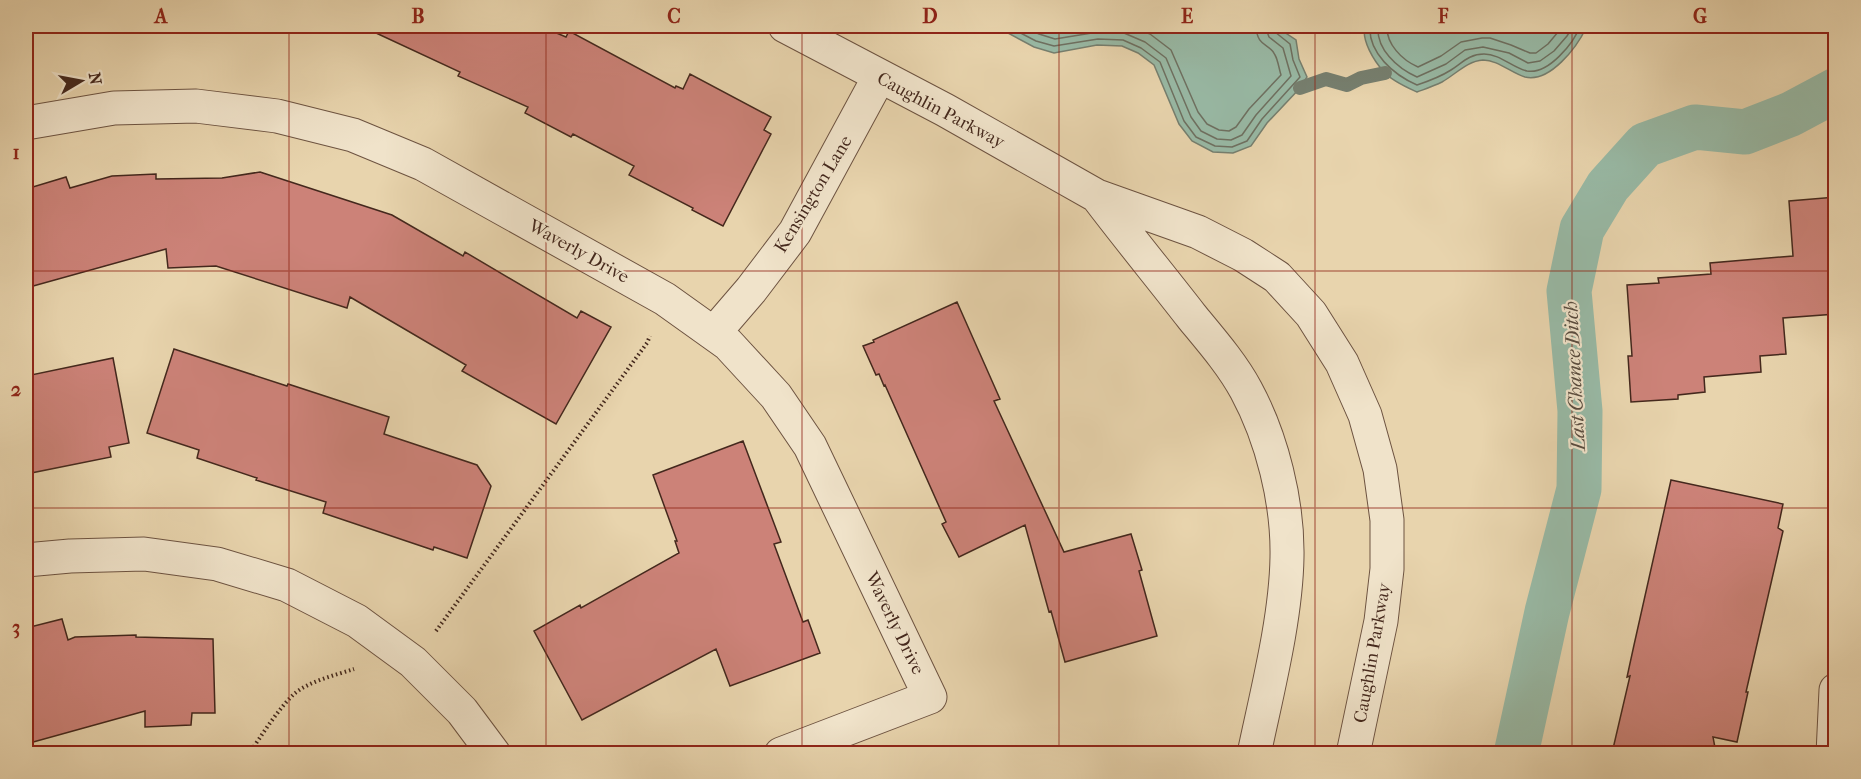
<svg xmlns="http://www.w3.org/2000/svg" width="1861" height="779" viewBox="0 0 1861 779" font-family="'IM FELL French Canon',serif">
  <style>
    .water { fill: #98b9a5; stroke: #767f6f; stroke-width: 1.5 }
    .lines { fill: none; stroke-linecap: round; stroke-linejoin: round }
    .shore { stroke: #6e7061; stroke-width: 1.5 }
    .stream { stroke: #767f6f; stroke-width: 14 }
    .canal { stroke: #98b9a5; stroke-width: 45 }
    .building { fill: #cc8278; stroke: #44281d; stroke-width: 1.5 }
    .minor-casing { stroke: #6d5341; stroke-width: 35 }
    .tertiary-casing { stroke: #6d5341; stroke-width: 35 }
    .path { stroke: #44281d; stroke-width: 4; stroke-dasharray: 1.5 3; stroke-linecap: butt }
    .minor { stroke: #f0e3ca; stroke-width: 33 }
    .tertiary { stroke: #f0e3ca; stroke-width: 33 }
    .grid { fill: none; stroke: #8f2418; stroke-width: 1.5; stroke-opacity: 0.55 }
    .labels { text-anchor: middle; stroke-width: 4.5; stroke-linejoin: round; paint-order: stroke }
    .street-label { font-size: 18px; fill: #44281d; stroke: #f0e3ca }
    .water-label { font-size: 20px; font-style: italic; fill: #594c3f; stroke: #f0e3ca }
    .neatline { fill: none; stroke: #8f2418; stroke-width: 2 }
    .grid-label { font-size: 20px; text-anchor: middle; font-weight: bold; fill: #8f2418 }
  </style>
  <rect width="100%" height="100%" fill="#e8d4ad"/>
  <filter id="stains"><feTurbulence type="fractalNoise" baseFrequency=".00333" numOctaves="4"/><feColorMatrix values="0 0 0 0 .2 0 0 0 0 .09 0 0 0 0 .02 0 0 0 .5 -.17"/></filter>
  <radialGradient id="worn" r=".72"><stop offset=".6" stop-color="#630" stop-opacity="0"/><stop offset="1" stop-color="#630" stop-opacity=".3"/></radialGradient>
  <!-- water -->
  <path class="water" d="M995 26H1275L1296 40 1299 59 1307 77 1300 88 1267 123 1251 146 1233 153 1213 152 1192 141 1179 124 1154 65 1138 53 1122 46 1097 45 1054 53 1034 47Z
    M1365 26H1586V28C1577 47 1550 83 1525 77 1511 73 1498 60 1483 60 1467 61 1456 74 1442 82 1434 86 1425 89 1417 92 1406 87 1392 81 1384 72 1374 61 1361 40 1365 26Z"/>
  <g class="lines">
    <!-- shore -->
    <path class="shore" d="M1007 26 1036 41 1054 46 1098 39 1123 40 1141 48 1160 62 1184 121 1196 137 1215 146 1232 147 1247 141 1262 119 1300 77 1293 60 1290 44 1275 32 1273 26
      M1023 26 1039 34 1055 39 1098 32 1124 33 1145 42 1166 58 1191 117 1201 131 1217 139 1231 140 1242 135 1256 115 1291 76 1283 48 1269 37 1265 26
      M1131 26 1150 34 1171 50 1198 112 1207 124 1219 130 1229 131 1236 127 1249 109 1281 75C1279 69 1278 60 1275 55 1270 43 1257 48 1256 26
      M1370 26C1368 53 1394 75 1417 85 1429 81 1440 77 1451 70 1462 63 1469 54 1484 54 1500 54 1513 68 1527 71 1548 75 1574 43 1580 26
      M1378 26C1376 49 1397 68 1417 77L1446 64 1465 50 1483 47 1509 53 1528 63 1540 61 1554 51 1567 36 1573 26
      M1387 26C1386 44 1402 60 1418 67L1441 56 1461 42 1482 38H1490L1511 45 1530 53H1536L1548 44 1563 26"/>
    <!-- stream -->
    <path class="stream" d="M1300 88 1326 79 1347 85 1361 78 1385 73"/>
    <!-- canal -->
    <path class="canal" d="M1516 754 1547 612 1579 489 1580 411 1569 291 1582 229 1608 186 1645 145 1695 127 1745 132 1791 114 1836 90"/>
  </g>
  <!-- building -->
  <path class="building" d="M361 26H540L566 37 569 31 675 88 676 86 683 89 690 74 771 117 764 130 771 134 723 226 692 210 693 208 629 175 634 166 573 134 571 137 525 113 528 107 458 76 460 72Z
    M260 172 392 215 463 256 465 252 577 318 581 311 611 327 556 424 462 371 466 365 350 297 347 308 216 266 168 268 166 249 26 288V189L66 177 70 188 112 176 156 174V179L222 178Z
    M1836 197V314L1783 318 1786 354 1760 356 1761 372 1704 377 1705 392 1678 395V399L1631 402 1628 356H1632L1627 285 1659 283 1658 278 1711 274 1710 263 1793 256 1789 201Z
    M957 302 1000 399 994 401 1064 552 1131 534 1142 570 1139 571 1157 636 1065 662 1051 611 1049 612 1025 525 959 557 942 524 946 522 885 385 884 386 879 374 876 375 863 346 874 342 873 340Z
    M174 349 287 386 288 384 389 417 384 434 477 465 491 486 467 558 434 547 433 550 323 513 326 502 256 480 257 478 197 458 199 450 147 433Z
    M113 358 129 443 109 447 111 457 26 474V376Z
    M743 441 781 542 774 544 803 622 808 620 820 653 730 686 716 649 582 720 534 631 580 605 581 608 679 553 675 541H677L653 475Z
    M1671 480 1783 504 1778 528 1783 531 1746 692H1748L1737 742 1713 737 1716 753H1612L1630 676 1627 677 1634 645Z
    M62 619 68 640 75 637 136 635V637L213 639 215 713H192L191 725 145 727V711L26 744V628Z"/>
  <g class="lines">
    <defs>
      <path id="minor" d="M26 123 114 108 196 106 277 116 353 135 423 164 665 299 728 344 776 396 810 446 930 697 781 754
        M714 333 751 290 795 232 879 77
        M26 560 70 556 144 554 217 564 287 585 357 621 413 662 462 711 494 754
        M1833 754 1836 690"/>
      <path id="tertiary" d="M785 26 945 110 1097 196 1198 232 1243 255 1277 277 1311 314 1342 363 1365 415 1380 469 1387 520V569L1381 621 1353 754
        M1097 196C1128 237 1161 277 1192 317 1211 340 1232 364 1246 390 1272 438 1288 502 1287 557 1286 619 1267 692 1254 754"/>
    </defs>
    <!-- minor casing -->
    <use href="#minor" class="minor-casing"/>
    <!-- tertiary casing -->
    <use href="#tertiary" class="tertiary-casing"/>
    <!-- path -->
    <path class="path" d="M436 631 647 343 650 336
      M249 754C261 736 279 708 294 694 309 681 336 675 354 669"/>
    <!-- minor -->
    <use href="#minor" class="minor"/>
    <!-- tertiary -->
    <use href="#tertiary" class="tertiary"/>
  </g>
  <!-- grid -->
  <path class="grid" d="M289 26V754M546 26V754M802 26V754M1059 26V754M1315 26V754M1572 26V754M26 271H1836M26 508H1836"/>
  <g class="labels">
    <!-- street labels -->
    <g class="street-label">
      <text transform="translate(941 110) rotate(28)" y="6">Caughlin Parkway</text>
      <text transform="translate(813 194) rotate(-59)" y="6">Kensington Lane</text>
      <text transform="translate(579 251) rotate(29)" y="6">Waverly Drive</text>
      <text transform="translate(895 623) rotate(64)" y="6">Waverly Drive</text>
      <text transform="translate(1372 653) rotate(-80)" y="6">Caughlin Parkway</text>
    </g>
    <!-- water labels -->
    <g class="water-label">
      <text transform="translate(1574 376) rotate(-93)" y="7">Last Chance Ditch</text>
    </g>
  </g>
  <!-- margin -->
  <rect width="1861" height="779" fill="none" stroke="#e8d4ad" stroke-width="66"/>
  <!-- north arrow -->
  <g transform="translate(81 81) rotate(80)" stroke="#f0e3ca" stroke-width="4.5" paint-order="stroke">
  <path d="M0-4.5L10 22L0 15L-10 22Z" fill="#44281d"/>
  <text y="-9" font-size="16" font-weight="bold" text-anchor="middle" fill="#44281d">N</text>
  </g>
  <rect x="33" y="33" width="1795" height="713" class="neatline"/>
  <g class="grid-label">
    <text x="161" y="23">A</text>
    <text x="418" y="23">B</text>
    <text x="674" y="23">C</text>
    <text x="930" y="23">D</text>
    <text x="1187" y="23">E</text>
    <text x="1443" y="23">F</text>
    <text x="1700" y="23">G</text>
    <text x="16" y="159">1</text>
    <text x="16" y="396">2</text>
    <text x="16" y="634">3</text>
  </g>
  <rect width="100%" height="100%" filter="url(#stains)"/>
  <rect width="100%" height="100%" fill="url(#worn)"/>
</svg>
